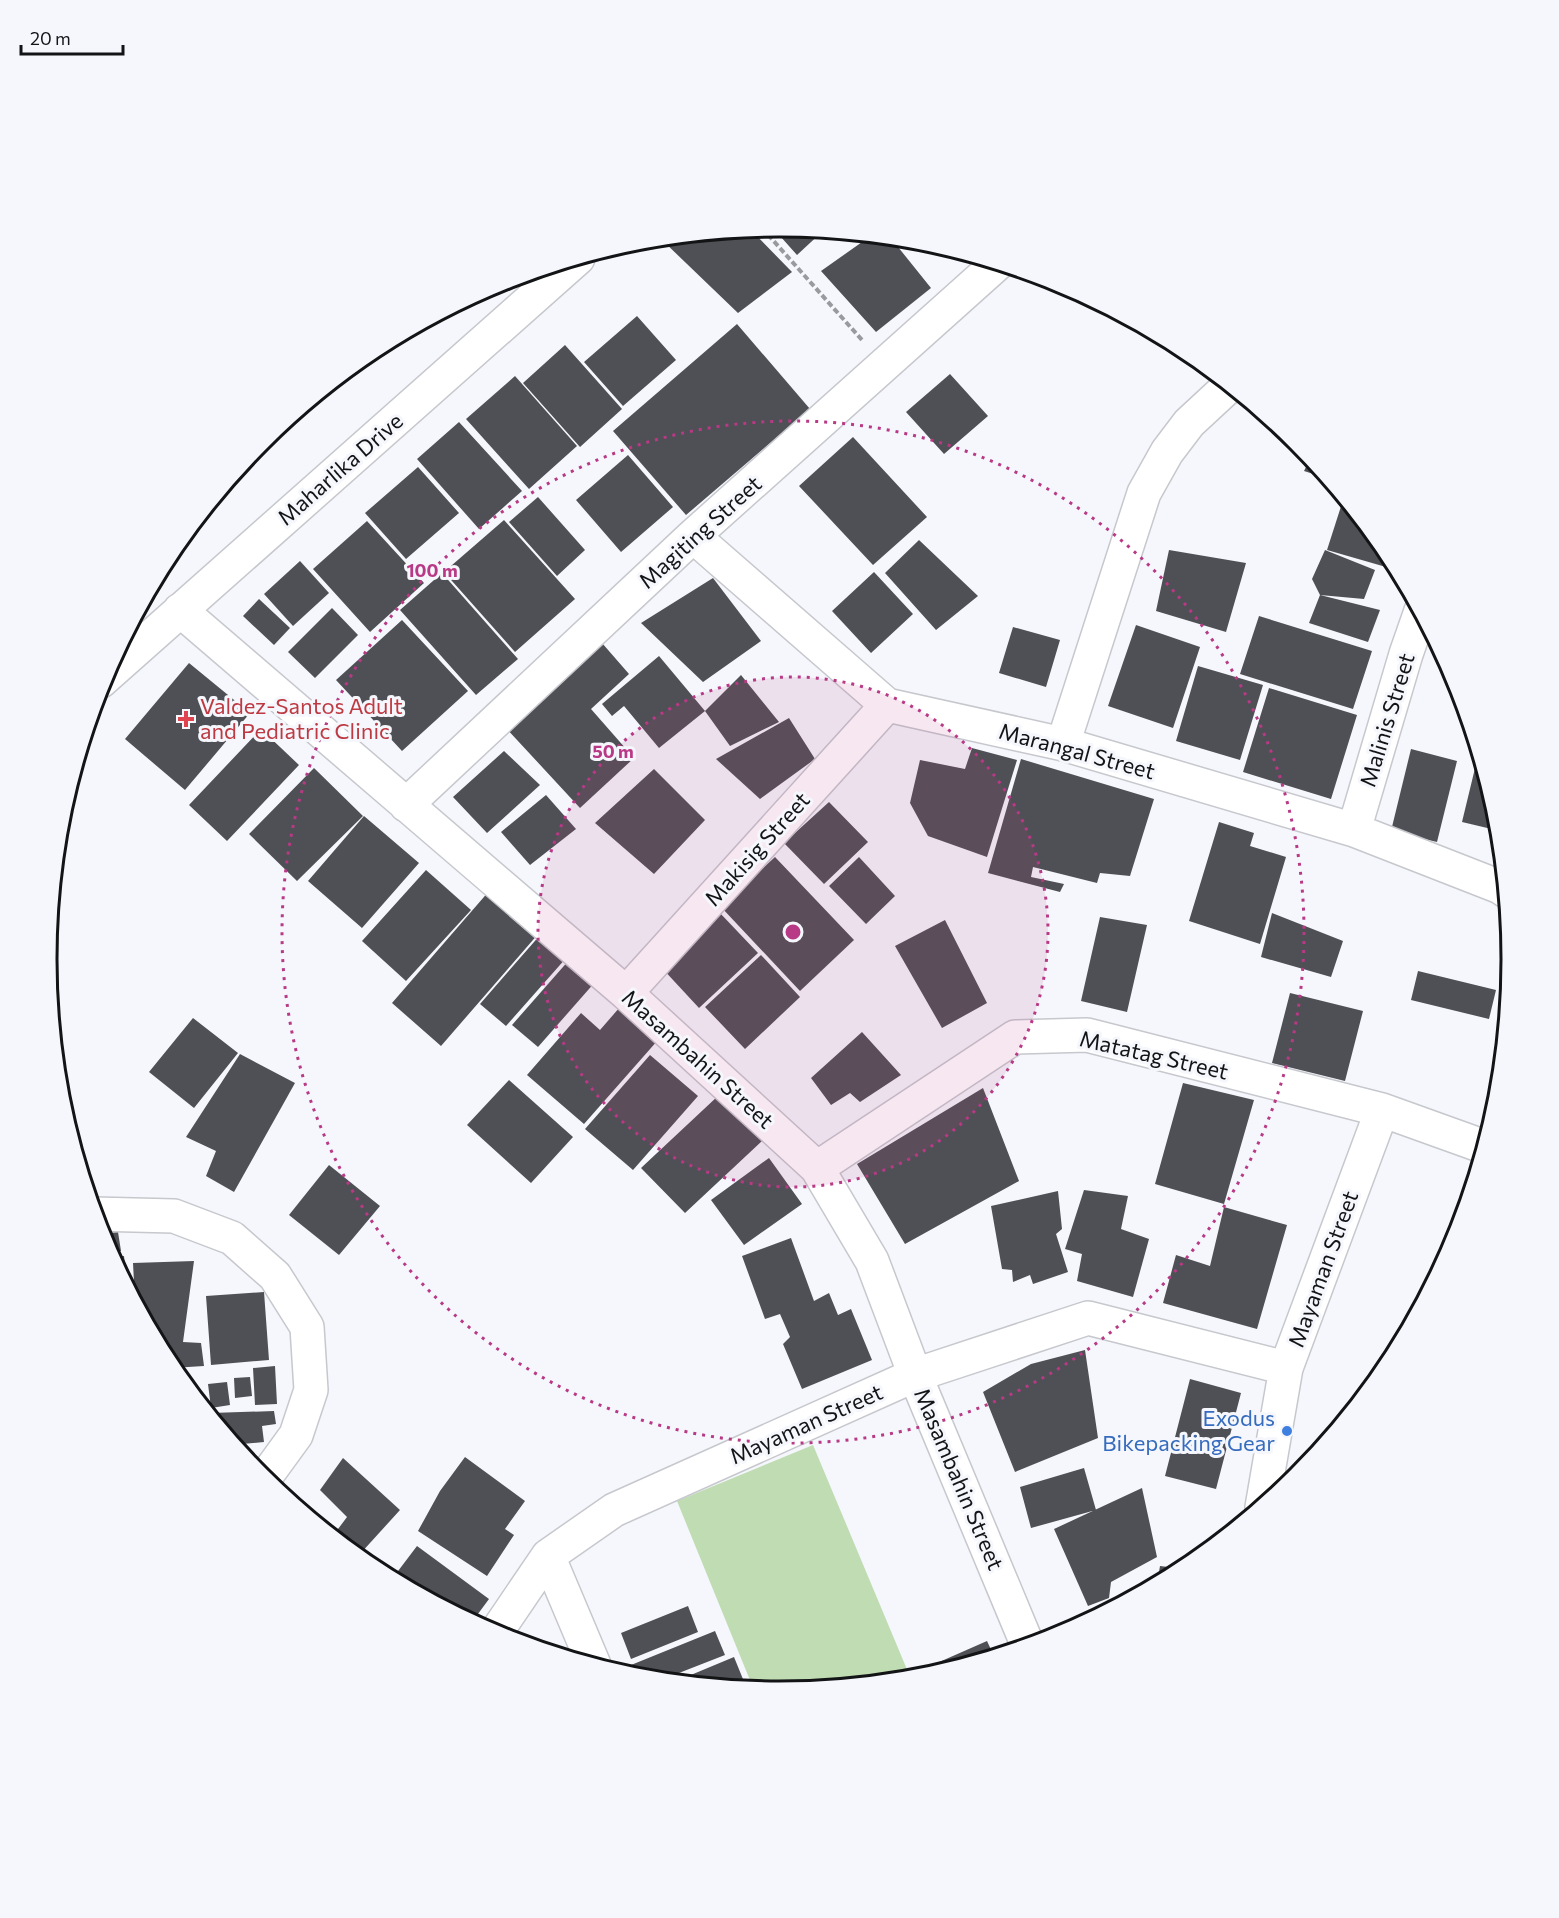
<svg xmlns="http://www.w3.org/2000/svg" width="1559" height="1918" viewBox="0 0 1559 1918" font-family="Commissioner,sans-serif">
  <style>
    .green { fill: #c0dcb2 }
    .building { fill: #4f5055 }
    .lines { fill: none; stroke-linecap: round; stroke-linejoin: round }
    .minor-casing { stroke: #c6c8cd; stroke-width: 36 }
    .path { stroke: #999a9e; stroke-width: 4; stroke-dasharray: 6 3; stroke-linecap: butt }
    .minor { stroke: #fff; stroke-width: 33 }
    .ring { fill: none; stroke: #b83985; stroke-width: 3; stroke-dasharray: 3 6 }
    .health-dot { fill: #e0444e; stroke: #f5f7fc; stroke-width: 2 }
    .shop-dot { fill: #3f7fe0; stroke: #f5f7fc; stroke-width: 2 }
    .labels { text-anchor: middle; stroke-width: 6; stroke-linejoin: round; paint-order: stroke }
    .street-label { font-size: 22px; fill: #131416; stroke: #f5f7fc }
    .health-label { font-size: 22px; fill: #be3a42; stroke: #f5f7fc; text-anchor: start }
    .shop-label { font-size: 22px; fill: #366cbe; stroke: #f5f7fc; text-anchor: end }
    .rim { fill: none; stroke: #131416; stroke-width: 3 }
    .centre { fill: #b83985; stroke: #f5f7fc; stroke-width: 3 }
    .ring-label { font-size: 18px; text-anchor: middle; font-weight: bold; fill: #b83985; stroke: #f5f7fc; stroke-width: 6; stroke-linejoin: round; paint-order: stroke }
  </style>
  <rect width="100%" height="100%" fill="#f5f7fc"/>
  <!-- green -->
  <path class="green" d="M813 1445 911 1679 779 1692 754 1690 677 1501Z"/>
  <!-- building -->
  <path class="building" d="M780 226 824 230 797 255 772 227Z
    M750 229 792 272 738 313 661 239Z
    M872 235 890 237 931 288 876 332 821 271Z
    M637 316 676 360 623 406 584 362Z
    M737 324 810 409 686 515 613 431Z
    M565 345 622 409 580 447 523 383Z
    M950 374 988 416 944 454 906 412Z
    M515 376 577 446 529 489 466 419Z
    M459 422 522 491 479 529 417 459Z
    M853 437 927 517 873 565 799 486Z
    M628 455 673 507 621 552 576 500Z
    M1311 457 1325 473 1329 479 1304 471Z
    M418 467 459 513 406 559 365 513Z
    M538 497 585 550 557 576 509 522Z
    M1344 497 1389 552 1390 554 1386 567 1327 550Z
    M504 520 575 599 515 652 444 572Z
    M367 521 424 583 370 632 313 569Z
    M919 540 978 596 936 630 885 573Z
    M1169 550 1246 563 1226 632 1156 611Z
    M1325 550 1375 570 1364 599 1320 595 1312 579Z
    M300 561 329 593 293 626 264 594Z
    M874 572 913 614 871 653 832 611Z
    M442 573 518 659 476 695 400 610Z
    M713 578 761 641 703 682 641 623Z
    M1320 595 1380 610 1368 642 1309 623Z
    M259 599 290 628 274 645 243 616Z
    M332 608 358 635 315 678 288 652Z
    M1259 616 1372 651 1353 709 1240 674Z
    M402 620 468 691 402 751 336 680Z
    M1136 625 1200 647 1173 728 1108 706Z
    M1013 627 1060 640 1046 687 999 673Z
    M602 643 629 674 591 709 634 758 580 808 506 728Z
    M659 656 705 711 659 748 624 706 612 716 602 704Z
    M189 663 250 713 185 790 125 739Z
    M1198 666 1263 685 1240 760 1176 741Z
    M741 675 779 722 730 746 705 711Z
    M1269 688 1357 715 1331 799 1243 772Z
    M789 718 815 759 760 799 716 759Z
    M261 729 299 765 227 841 189 805Z
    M972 748 1017 760 987 857 928 836 910 803 920 760 965 769Z
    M1411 749 1457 761 1437 842 1391 831Z
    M504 751 540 785 487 833 453 797Z
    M1021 759 1154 799 1130 876 1100 873 1097 883 1033 867 1031 877 1064 884 1060 892 988 873Z
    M1476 764 1483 765 1498 816 1500 831 1462 822Z
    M314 768 363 816 297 881 249 834Z
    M654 769 705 820 654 874 595 823Z
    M546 795 576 829 530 865 501 832Z
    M829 802 868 842 824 884 784 843Z
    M364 816 419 863 362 928 308 881Z
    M1219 822 1254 833 1250 846 1286 857 1260 944 1189 921Z
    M775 857 854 940 800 991 721 907Z
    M859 857 895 896 866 924 829 886Z
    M426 870 471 910 406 981 362 941Z
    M490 890 539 933 441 1046 392 1003Z
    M719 912 758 953 699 1008 661 967Z
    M1272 913 1343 941 1331 977 1261 957Z
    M1100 917 1147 925 1127 1012 1081 1001Z
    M945 920 987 1003 942 1028 895 946Z
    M541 934 567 957 506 1026 480 1004Z
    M761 955 800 997 745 1049 705 1007Z
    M570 959 596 981 538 1047 512 1025Z
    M1418 971 1496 990 1489 1019 1411 1000Z
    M1290 993 1363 1011 1345 1081 1272 1063Z
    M620 1007 658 1040 584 1124 527 1075 581 1013 600 1030Z
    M193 1018 238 1053 194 1108 149 1072Z
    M862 1032 901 1075 860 1102 850 1093 831 1105 811 1078Z
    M240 1054 295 1083 234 1192 206 1176 216 1151 186 1137Z
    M650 1055 698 1096 633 1170 585 1129Z
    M509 1080 573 1137 531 1183 467 1125Z
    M1183 1083 1254 1100 1224 1204 1155 1184Z
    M983 1088 1019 1181 905 1244 857 1164Z
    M719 1095 762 1141 685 1213 641 1168Z
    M769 1158 802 1204 744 1245 711 1200Z
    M329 1165 380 1206 339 1255 289 1215Z
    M1084 1190 1128 1196 1121 1229 1149 1239 1133 1297 1077 1281 1082 1254 1065 1249Z
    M1058 1191 1062 1229 1056 1234 1068 1272 1033 1284 1030 1275 1013 1282 1012 1270 1002 1269 991 1206Z
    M1224 1207 1287 1225 1257 1329 1163 1303 1176 1255 1210 1266Z
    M118 1232 121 1251 109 1252 100 1234Z
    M791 1238 814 1301 829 1293 838 1315 851 1309 872 1360 802 1389 783 1344 790 1337 780 1314 765 1319 742 1256Z
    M124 1256 127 1285 112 1257Z
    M194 1261 183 1342 201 1343 204 1366 172 1368 135 1301 133 1263Z
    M264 1292 269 1360 211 1365 206 1296Z
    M1085 1350 1098 1438 1015 1472 983 1392 1031 1364Z
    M275 1366 277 1404 255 1405 253 1368Z
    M250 1377 252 1396 235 1398 234 1378Z
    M1190 1379 1241 1393 1216 1489 1165 1476Z
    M227 1382 230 1405 211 1408 208 1384Z
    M274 1411 276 1424 262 1426 264 1442 242 1444 243 1452 241 1453 212 1417 211 1413Z
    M465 1457 525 1501 505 1529 514 1535 487 1576 418 1531 440 1491Z
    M343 1458 400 1510 360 1554 335 1533 347 1517 320 1490Z
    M1084 1468 1096 1510 1031 1528 1020 1487Z
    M1142 1488 1157 1557 1111 1582 1109 1598 1088 1606 1054 1529Z
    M417 1546 489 1599 472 1622 392 1579Z
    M1160 1566 1185 1569 1157 1584Z
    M688 1606 698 1632 631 1659 621 1633Z
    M715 1631 725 1655 661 1680 636 1678 631 1665Z
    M987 1641 994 1656 922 1678 896 1681Z
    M734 1657 747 1689 674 1682Z"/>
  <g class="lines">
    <defs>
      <path id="minor" d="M693 536 887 705 1063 744 1354 830 1500 887 1506 891
        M180 610 626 993 817 1168 872 1261 915 1375 1028 1646
        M101 681 578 258
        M1063 744 1144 493 1167 452 1189 423 1230 385
        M406 805 693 536 998 263
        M1354 830 1406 654 1421 611
        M626 993 887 705
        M817 1168 1015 1037 1087 1035 1382 1110 1485 1147
        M94 1214 174 1216 232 1238 275 1276 307 1327 311 1390 296 1435 264 1479
        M1262 1507 1286 1368
        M548 1556 594 1665
        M495 1634 548 1556 614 1510 915 1375 1088 1318 1286 1368 1382 1110"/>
    </defs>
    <!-- minor casing -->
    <use href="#minor" class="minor-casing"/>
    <!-- path -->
    <path class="path" d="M762 228 862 340"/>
    <!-- minor -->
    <use href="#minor" class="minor"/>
  </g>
  <!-- distance rings -->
  <circle cx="793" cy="932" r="255" fill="#b83985" fill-opacity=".12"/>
  <g class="ring">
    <circle cx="793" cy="932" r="255"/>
    <circle cx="793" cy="932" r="511"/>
  </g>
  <!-- markers -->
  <path class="health-dot" d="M183 710h6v6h6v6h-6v6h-6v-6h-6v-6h6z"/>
  <circle class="shop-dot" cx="1287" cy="1431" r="6"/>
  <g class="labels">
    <!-- street labels -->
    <g class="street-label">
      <text transform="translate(340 469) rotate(-41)" y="8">Maharlika Drive</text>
      <text transform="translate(700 532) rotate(-42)" y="8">Magiting Street</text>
      <text transform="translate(1387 720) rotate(-73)" y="8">Malinis Street</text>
      <text transform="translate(1077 751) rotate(15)" y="8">Marangal Street</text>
      <text transform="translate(757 849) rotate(-48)" y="8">Makisig Street</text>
      <text transform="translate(1154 1055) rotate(13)" y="8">Matatag Street</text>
      <text transform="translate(698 1059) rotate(42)" y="8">Masambahin Street</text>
      <text transform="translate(1323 1269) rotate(-70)" y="8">Mayaman Street</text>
      <text transform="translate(806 1424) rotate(-24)" y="8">Mayaman Street</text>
      <text transform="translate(959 1479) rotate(67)" y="8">Masambahin Street</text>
    </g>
    <!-- health labels -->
    <g class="health-label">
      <text x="200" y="714">Valdez-Santos Adult<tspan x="200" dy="25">and Pediatric Clinic</tspan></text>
    </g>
    <!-- shop labels -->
    <g class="shop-label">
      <text x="1275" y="1426">Exodus<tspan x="1275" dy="25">Bikepacking Gear</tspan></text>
    </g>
  </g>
  <!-- crop -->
  <path d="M0 0H1559V1918H0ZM57 959a722 722 0 1 1 1444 0a722 722 0 1 1-1444 0Z" fill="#f5f7fc" fill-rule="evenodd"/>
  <path class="rim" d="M57 959a722 722 0 1 1 1444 0a722 722 0 1 1-1444 0Z"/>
  <circle cx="793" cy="932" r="9" class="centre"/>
  <g class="ring-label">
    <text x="432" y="577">100 m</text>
    <text x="613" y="758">50 m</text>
  </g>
  <!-- scale -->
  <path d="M21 45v9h102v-9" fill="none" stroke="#131416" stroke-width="3"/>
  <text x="30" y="45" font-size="18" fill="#131416" stroke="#f5f7fc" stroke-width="4.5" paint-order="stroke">20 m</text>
</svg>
